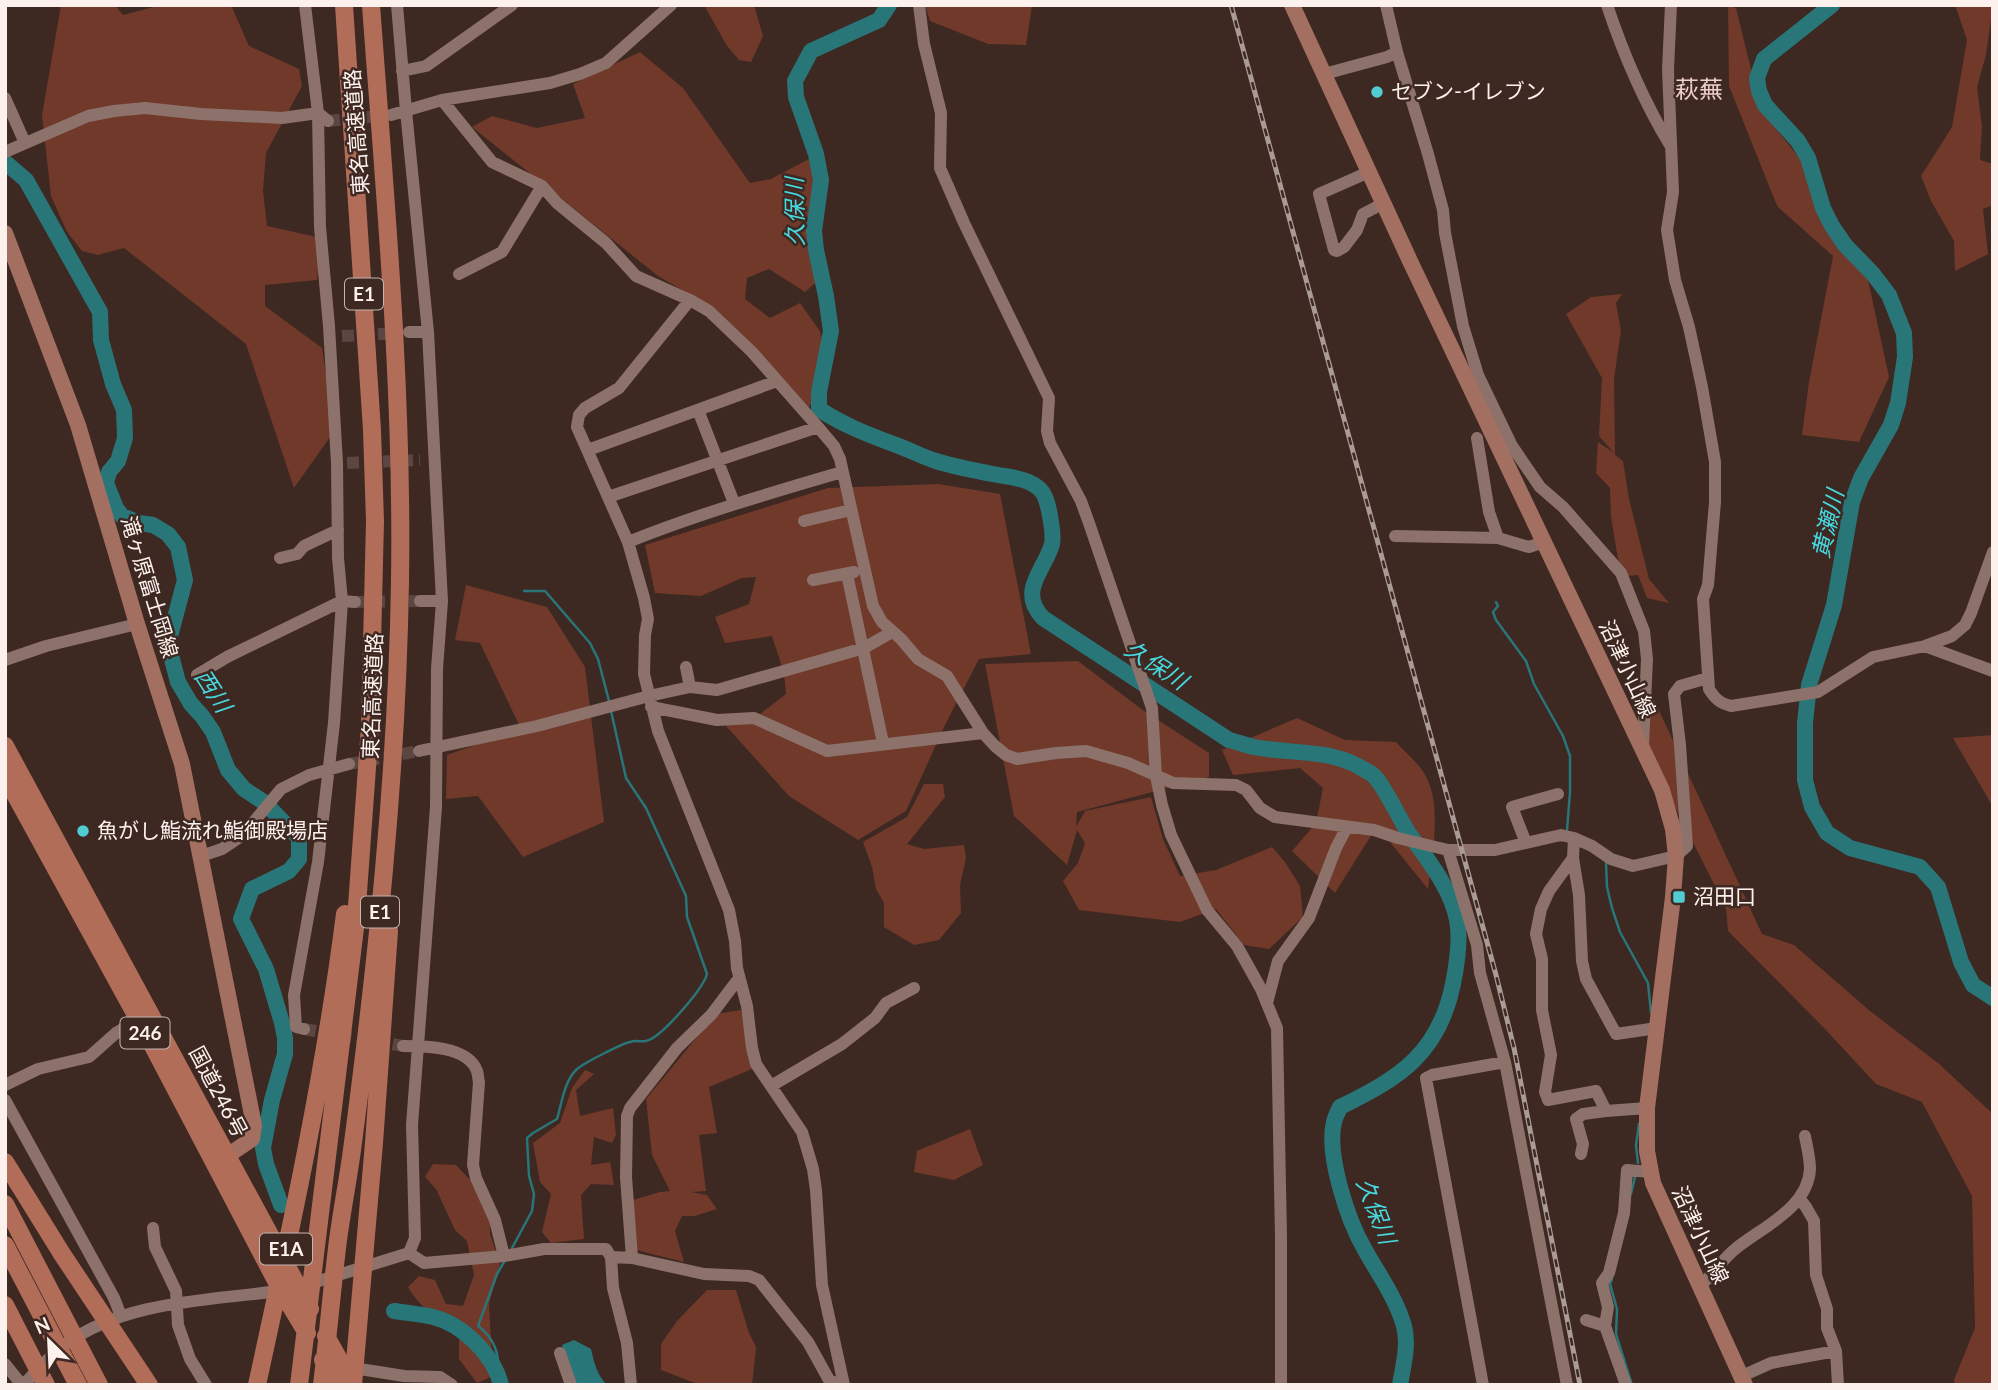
<svg xmlns="http://www.w3.org/2000/svg" width="1998" height="1390" viewBox="0 0 1998 1390" font-family="Lato,'Noto Sans JP',sans-serif">
  <style>
    .green { fill: #70392a }
    .water { fill: #297679 }
    .lines { fill: none; stroke-linecap: round; stroke-linejoin: round }
    .stream { stroke: #297679; stroke-width: 2.5 }
    .river { stroke: #297679; stroke-width: 16 }
    .minor-tunnel { stroke: #5b4641; stroke-width: 12; stroke-dasharray: 12 6; stroke-linecap: butt }
    .minor { stroke: #8c726b; stroke-width: 12 }
    .major { stroke: #a36f60; stroke-width: 16 }
    .highway { stroke: #b26d59; stroke-width: 18 }
    .rail-casing { stroke: #ab9b97; stroke-width: 5 }
    .rail { stroke: #3e2822; stroke-width: 2.5; stroke-dasharray: 8; stroke-linecap: butt }
    .poi-dot { fill: #51ccd2; stroke: #3e2822; stroke-width: 2.5 }
    .labels { text-anchor: middle; stroke-width: 5; stroke-linejoin: round; paint-order: stroke }
    .shield { fill: #3e2822; stroke: #c4b5b1; stroke-width: 2 }
    .shield-label { font-size: 19px; font-weight: bold; fill: #fdf1ee }
    .poi-label { font-size: 21px; fill: #fdf1ee; stroke: #3e2822; text-anchor: start }
    .street-label { font-size: 21px; fill: #fdf1ee; stroke: #3e2822 }
    .water-label { font-size: 23px; font-style: italic; fill: #45dae0; stroke: #3e2822 }
    .quarter-label { font-size: 24px; fill: #edd0c8; stroke: #3e2822 }
  </style>
  <rect width="100%" height="100%" fill="#3e2822"/>
  <!-- green -->
  <path class="green" d="M61 5H115L123 15 161 5H231L249 46 299 69 302 86 266 153 263 191 267 226 321 238 317 280 265 285V306L322 348 335 430 294 488 246 344 124 248 98 255 82 251 67 232 51 196 42 115Z
    M704 5H754L763 36 751 62 739 60 727 46Z
    M925 5H1032L1026 45 988 44 930 21Z
    M1728 5 1736 8 1761 110 1801 160 1827 216 1865 266 1889 377 1859 442 1802 435 1809 382 1833 256 1778 207 1775 201 1729 86Z
    M1955 5H1993L1986 55 1977 87 1982 127 1980 160 1993 164V205L1983 209 1988 254 1955 271 1954 241 1931 201 1921 176 1952 127 1967 40Z
    M640 52 683 88 750 183 771 179 809 159 819 169V280L805 292 769 269 747 278 745 299 770 318 800 303 820 331 827 376 808 409 693 296 658 276 472 127 492 116 537 128 585 118 573 84Z
    M1622 294 1616 303 1621 331 1614 379 1615 455 1623 461 1629 499 1649 579 1669 603 1647 598 1638 575 1627 576 1619 565 1611 517 1610 488 1596 473 1598 442 1614 453 1599 436 1602 378 1566 314 1591 297Z
    M938 484 1000 494 1031 654 979 659 945 725 906 811 858 840 789 796 718 717 755 718 786 694 784 673 772 636 725 643 715 617 749 604 756 577 742 578 701 596 655 593 645 545 828 488Z
    M466 585 547 607 585 667 604 822 523 857 478 796 446 799 447 755 521 729 480 643 455 640Z
    M1078 661 1144 711 1209 753V777L1077 812 1076 827 1085 811 1151 797 1163 839 1180 876 1216 870 1272 847 1285 862 1300 886 1303 917 1269 949 1244 945 1216 909 1180 922 1079 910 1063 881 1078 863 1085 843 1077 830 1067 865 1014 816 985 664Z
    M1651 693 1762 934 1794 945 1870 1011 1938 1063 1993 1114V1385H1955L1954 1380 1975 1328 1972 1196 1922 1102 1876 1084 1825 1029 1728 931 1726 908 1643 743Z
    M1297 718 1345 740 1396 742C1404 751 1415 760 1422 770 1444 800 1432 854 1428 889L1377 826 1335 893 1292 851 1316 823 1323 788 1300 768 1233 775 1222 750Z
    M1993 735V807L1953 738Z
    M924 784H943L945 797 907 844 924 849 964 845 966 858 960 885 961 913 939 940 914 945 884 927V903L876 889 872 867 863 842 907 817Z
    M741 1010 752 1069 709 1087 717 1133 699 1135 706 1191 691 1192 707 1195 717 1209 695 1216H682L675 1231 684 1262 636 1250 633 1200 660 1192 670 1191 652 1155 646 1099 716 1014Z
    M585 1070 594 1074 576 1090 580 1116 613 1108 616 1135 612 1143 594 1137 591 1165 610 1162 614 1185 591 1184 581 1195 584 1239 551 1243 542 1232 551 1194 540 1182 533 1143 560 1123 572 1088Z
    M970 1129 983 1165 954 1180 914 1172 917 1151Z
    M433 1164 456 1165 473 1183 490 1219V1234L500 1264 489 1304 493 1376 477 1383 459 1359V1330C435 1317 422 1310 408 1287L419 1276 435 1280 446 1304 463 1306 474 1275 467 1241 455 1230 436 1189 425 1177Z
    M707 1290H736L749 1333 756 1347 752 1385H700L661 1370V1344L677 1321Z"/>
  <!-- water -->
  <path class="water" d="M574 1340 591 1349C594 1362 597 1375 607 1385H575L562 1345Z"/>
  <g class="lines">
    <!-- stream -->
    <path class="stream" d="M524 591H545L590 643 598 659 609 701
      M1496 602 1498 606 1493 612 1496 620 1526 661 1534 684 1563 736 1570 756V792L1567 830
      M1606 863 1607 887 1612 908 1620 932 1648 983 1651 1013
      M1638 1163 1636 1145 1639 1124
      M1631 1194 1635 1177
      M512 1248 532 1211 534 1194 529 1176 527 1138 533 1133 557 1119C562 1103 564 1081 577 1069 584 1063 621 1044 630 1042 635 1040 641 1042 646 1041 661 1038 703 989 707 974L687 917 686 896 646 808 626 778 611 711
      M1612 1279 1610 1284 1617 1309 1616 1334 1632 1385
      M497 1373C501 1354 493 1337 478 1326L497 1274 504 1262"/>
    <!-- river -->
    <path class="river" d="M889 5 879 20 811 51 795 81 796 97 816 154 821 180 814 231 816 250 826 296 831 331 819 392V409C843 425 869 435 896 445 910 450 923 457 936 461 958 468 982 472 1004 476 1019 478 1039 482 1045 497 1049 506 1054 534 1052 544 1045 570 1017 591 1043 618L1229 740C1237 742 1246 745 1254 747 1290 754 1325 749 1358 766 1362 769 1368 771 1372 774 1383 783 1399 818 1408 832 1427 859 1451 888 1457 920 1461 940 1457 964 1453 984 1439 1053 1400 1078 1340 1107 1338 1112 1335 1117 1334 1122 1326 1155 1348 1221 1365 1250 1379 1275 1396 1298 1404 1326 1409 1346 1403 1366 1400 1385
      M1832 5 1764 59 1757 78 1759 91 1765 105 1798 141 1808 158 1823 208 1832 226 1845 245 1873 274 1889 295 1904 333 1905 357 1898 403 1891 425 1861 478 1852 502 1834 605 1809 685 1805 723V780L1812 807 1827 833 1850 848 1920 867 1938 887 1961 962 1973 985 1993 998
      M5 162 26 180 100 312 101 340 113 384 124 410 125 438 118 461 109 472 106 483 116 508 122 516 139 523 153 525 168 534 178 547 185 580 168 644 178 682 191 704 202 716 213 732 228 770 244 789 265 803 299 838V859L289 871 252 889 241 919 266 969 282 1023 285 1038V1054L272 1100 263 1148 266 1164 281 1205
      M394 1311C407 1313 420 1314 433 1317 462 1324 494 1355 501 1385"/>
    <!-- minor-tunnel -->
    <path class="minor-tunnel" d="M328 121 387 115
      M342 336 401 333
      M347 463 420 460
      M355 602 420 601
      M349 764 419 751
      M304 1029 403 1046"/>
    <!-- minor -->
    <path class="minor" d="M397 5 406 111 428 332 442 601 437 669 436 807 412 1125 415 1238 409 1253
      M919 5 924 44 941 113 940 168 964 223 1049 398 1047 431 1050 443 1081 501 1089 523 1152 708 1156 776 1162 805 1171 835 1207 910 1237 946 1246 962 1261 989 1277 1028 1281 1238V1385
      M1386 5 1397 52 1428 154 1443 210 1445 233 1463 326 1478 375 1512 446 1540 487 1563 507 1621 573 1644 631 1647 659 1643 745
      M1607 5C1623 53 1644 102 1670 145
      M1671 5 1668 69 1673 192 1667 230 1675 280 1689 327 1702 387 1715 462V502L1708 585 1703 599 1709 689C1715 699 1720 703 1731 706L1818 692 1873 657 1925 646 1952 636 1965 625 1971 613 1993 552
      M402 71 426 66 512 5
      M1324 74 1387 57 1397 52
      M5 98 25 143
      M442 100 492 162 542 186 557 203 606 243 636 276 690 300 709 311 752 352 818 427 834 446 840 459 873 606 882 622 901 639 918 659 947 676 983 733
      M391 115 442 100 550 83 580 74 606 63 671 5
      M5 152 88 116 114 111 145 108 201 114 282 118 318 113 328 121
      M1369 172 1319 194 1334 250 1337 251 1344 247 1357 230 1363 214 1384 203
      M459 274 502 252 542 186
      M690 300 619 388 585 408 579 415 577 427 628 542 644 598 648 619 645 635 644 674 658 731 729 910 735 941 737 968 747 1006 752 1048 756 1064 802 1132 813 1169 816 1190 822 1285 844 1385
      M409 332H428
      M698 410 734 503
      M1477 438 1489 512 1498 538
      M588 450 777 381
      M608 497 818 427
      M804 521 851 510
      M1395 536 1498 538 1529 547 1544 542
      M628 542C698 514 770 493 842 472
      M280 558 297 554 304 546 338 530
      M847 574 883 743
      M813 580 854 572
      M420 601H442
      M1925 646 1993 671
      M5 660 46 646 137 624
      M686 667 690 687
      M197 675 227 657 342 601 355 602
      M651 707 717 720 754 718 827 751 983 733 995 746 1006 755 1017 759 1056 753 1086 751 1128 763 1173 783 1236 785 1246 790 1260 808 1275 817 1374 830 1398 838 1448 850H1495L1561 835 1574 838 1592 846 1611 859 1633 866 1676 856 1687 846 1680 745 1674 694 1680 686 1708 678
      M419 751 537 726 649 696 690 687 717 690 864 648 892 632
      M1574 838 1573 858 1579 895 1582 961 1586 979 1616 1034 1657 1028
      M1526 843 1512 807 1558 794
      M1448 850 1477 945 1480 973 1505 1062 1567 1385
      M201 856 222 849 243 835 281 789 309 775 349 764
      M1573 858 1549 891 1541 909 1536 934 1542 959V1010L1551 1055 1545 1092 1548 1100 1596 1091 1606 1111 1647 1108
      M1267 1003 1278 961 1309 918 1336 848 1347 827
      M304 1029 296 1027 294 995 318 862 334 723 342 601 338 558 337 463 329 326 320 227 318 113 305 5
      M403 1046C424 1046 468 1046 477 1071 478 1074 478 1078 479 1082L473 1165 476 1178 495 1220 504 1256
      M5 1085 38 1069 89 1057 116 1033 138 1020
      M771 1086 842 1044 875 1018 886 1003 914 988
      M5 1100 114 1298 121 1316
      M1581 1154 1583 1144 1576 1119 1583 1114 1606 1111
      M1799 1198 1806 1207 1814 1221 1816 1275 1827 1309V1328L1836 1351
      M153 1228 155 1247 176 1291 178 1325 190 1359 206 1385
      M409 1253 424 1263 504 1256 544 1249H606L611 1257 632 1258 704 1274 749 1276 759 1280 808 1342 829 1380 840 1385
      M611 1257 613 1288 627 1343 631 1385
      M632 1258 626 1177 627 1116 630 1108 677 1048 711 1015 739 978
      M306 1285 409 1253
      M1700 1286C1713 1275 1721 1261 1734 1250 1760 1228 1808 1209 1810 1169 1810 1158 1807 1147 1805 1136
      M1586 1320 1605 1326 1626 1385
      M1605 1326 1608 1307 1602 1283 1609 1273 1624 1213 1627 1170 1650 1172
      M560 1353 571 1385
      M5 1364 22 1385
      M347 1367 404 1376 440 1377 452 1385
      M1742 1376 1771 1363 1836 1351 1838 1385
      M23 1385C37 1371 50 1355 66 1344 128 1299 213 1301 285 1290
      M1483 1385 1426 1078 1432 1075 1505 1062"/>
    <!-- major -->
    <path class="major" d="M1292 5 1410 261 1662 790 1673 829 1676 856 1673 897 1647 1108V1151L1653 1183 1745 1385
      M5 233 78 425 137 624 182 764 254 1125 252 1139 227 1156"/>
    <!-- highway -->
    <path class="highway" d="M5 746 310 1309
      M5 776 153 1046 281 1290 307 1333
      M5 1162 62 1254 149 1385
      M5 1204 99 1385
      M5 1245 78 1385
      M5 1305 46 1385
      M326 1336 353 1385
      M323 1360 337 1385
      M257 1385C291 1229 325 1072 345 914
      M299 1385 356 920 370 726 375 521 372 430 344 5
      M322 1385C328 1336 332 1288 338 1240 342 1210 348 1180 352 1150 377 962 397 772 400 582 403 389 385 197 371 5
      M353 1385 374 1143 389 931"/>
    <defs>
      <path id="rail" d="M1231 5 1496 975 1514 1048 1580 1385"/>
    </defs>
    <!-- rail casing -->
    <use href="#rail" class="rail-casing"/>
    <!-- rail -->
    <use href="#rail" class="rail"/>
  </g>
  <!-- markers -->
  <g class="poi-dot">
    <circle cx="1377" cy="92" r="7"/>
    <circle cx="83" cy="831" r="7"/>
    <rect x="1672" y="890" width="14" height="14" rx="3.5"/>
  </g>
  <g class="labels">
    <!-- shield labels -->
    <g class="shield">
      <rect x="345" y="278.5" width="38" height="31" rx="5"/>
      <rect x="361" y="896.5" width="38" height="31" rx="5"/>
      <rect x="120.5" y="1017.5" width="49" height="31" rx="5"/>
      <rect x="260" y="1233.5" width="52" height="31" rx="5"/>
    </g>
    <g class="shield-label">
      <text x="364" y="301">E1</text>
      <text x="380" y="919">E1</text>
      <text x="145" y="1040">246</text>
      <text x="286" y="1256">E1A</text>
    </g>
    <!-- poi labels -->
    <g class="poi-label">
      <text x="1391" y="99">セブン-イレブン</text>
      <text x="97" y="838">魚がし鮨流れ鮨御殿場店</text>
      <text x="1693" y="904">沼田口</text>
    </g>
    <!-- street labels -->
    <g class="street-label">
      <text transform="translate(357 132) rotate(-94)" y="7">東名高速道路</text>
      <text transform="translate(149 587) rotate(73)" y="7">滝ヶ原富士岡線</text>
      <text transform="translate(1627 669) rotate(65)" y="7">沼津小山線</text>
      <text transform="translate(373 696) rotate(-88)" y="7">東名高速道路</text>
      <text transform="translate(218 1092) rotate(62)" y="7">国道246号</text>
      <text transform="translate(1700 1235) rotate(65)" y="7">沼津小山線</text>
    </g>
    <!-- water labels -->
    <g class="water-label">
      <text transform="translate(795 212) rotate(-91)" y="8">久保川</text>
      <text transform="translate(1828 524) rotate(-77)" y="8">黄瀬川</text>
      <text transform="translate(1156 665) rotate(33)" y="8">久保川</text>
      <text transform="translate(213 691) rotate(57)" y="8">西川</text>
      <text transform="translate(1376 1211) rotate(69)" y="8">久保川</text>
    </g>
    <!-- quarter labels -->
    <g class="quarter-label">
      <text x="1699" y="98">萩蕪</text>
    </g>
  </g>
  <!-- border -->
  <rect width="1998" height="1390" fill="none" stroke="#fdf1ee" stroke-width="14"/>
  <!-- north arrow -->
  <g transform="translate(49 1341) rotate(336)" stroke="#3e2822" stroke-width="5" paint-order="stroke">
  <path d="M0-5L12 26L0 18L-12 26Z" fill="#fdf1ee"/>
  <text y="-10" font-size="19" font-weight="bold" text-anchor="middle" fill="#fdf1ee">N</text>
  </g>
</svg>
